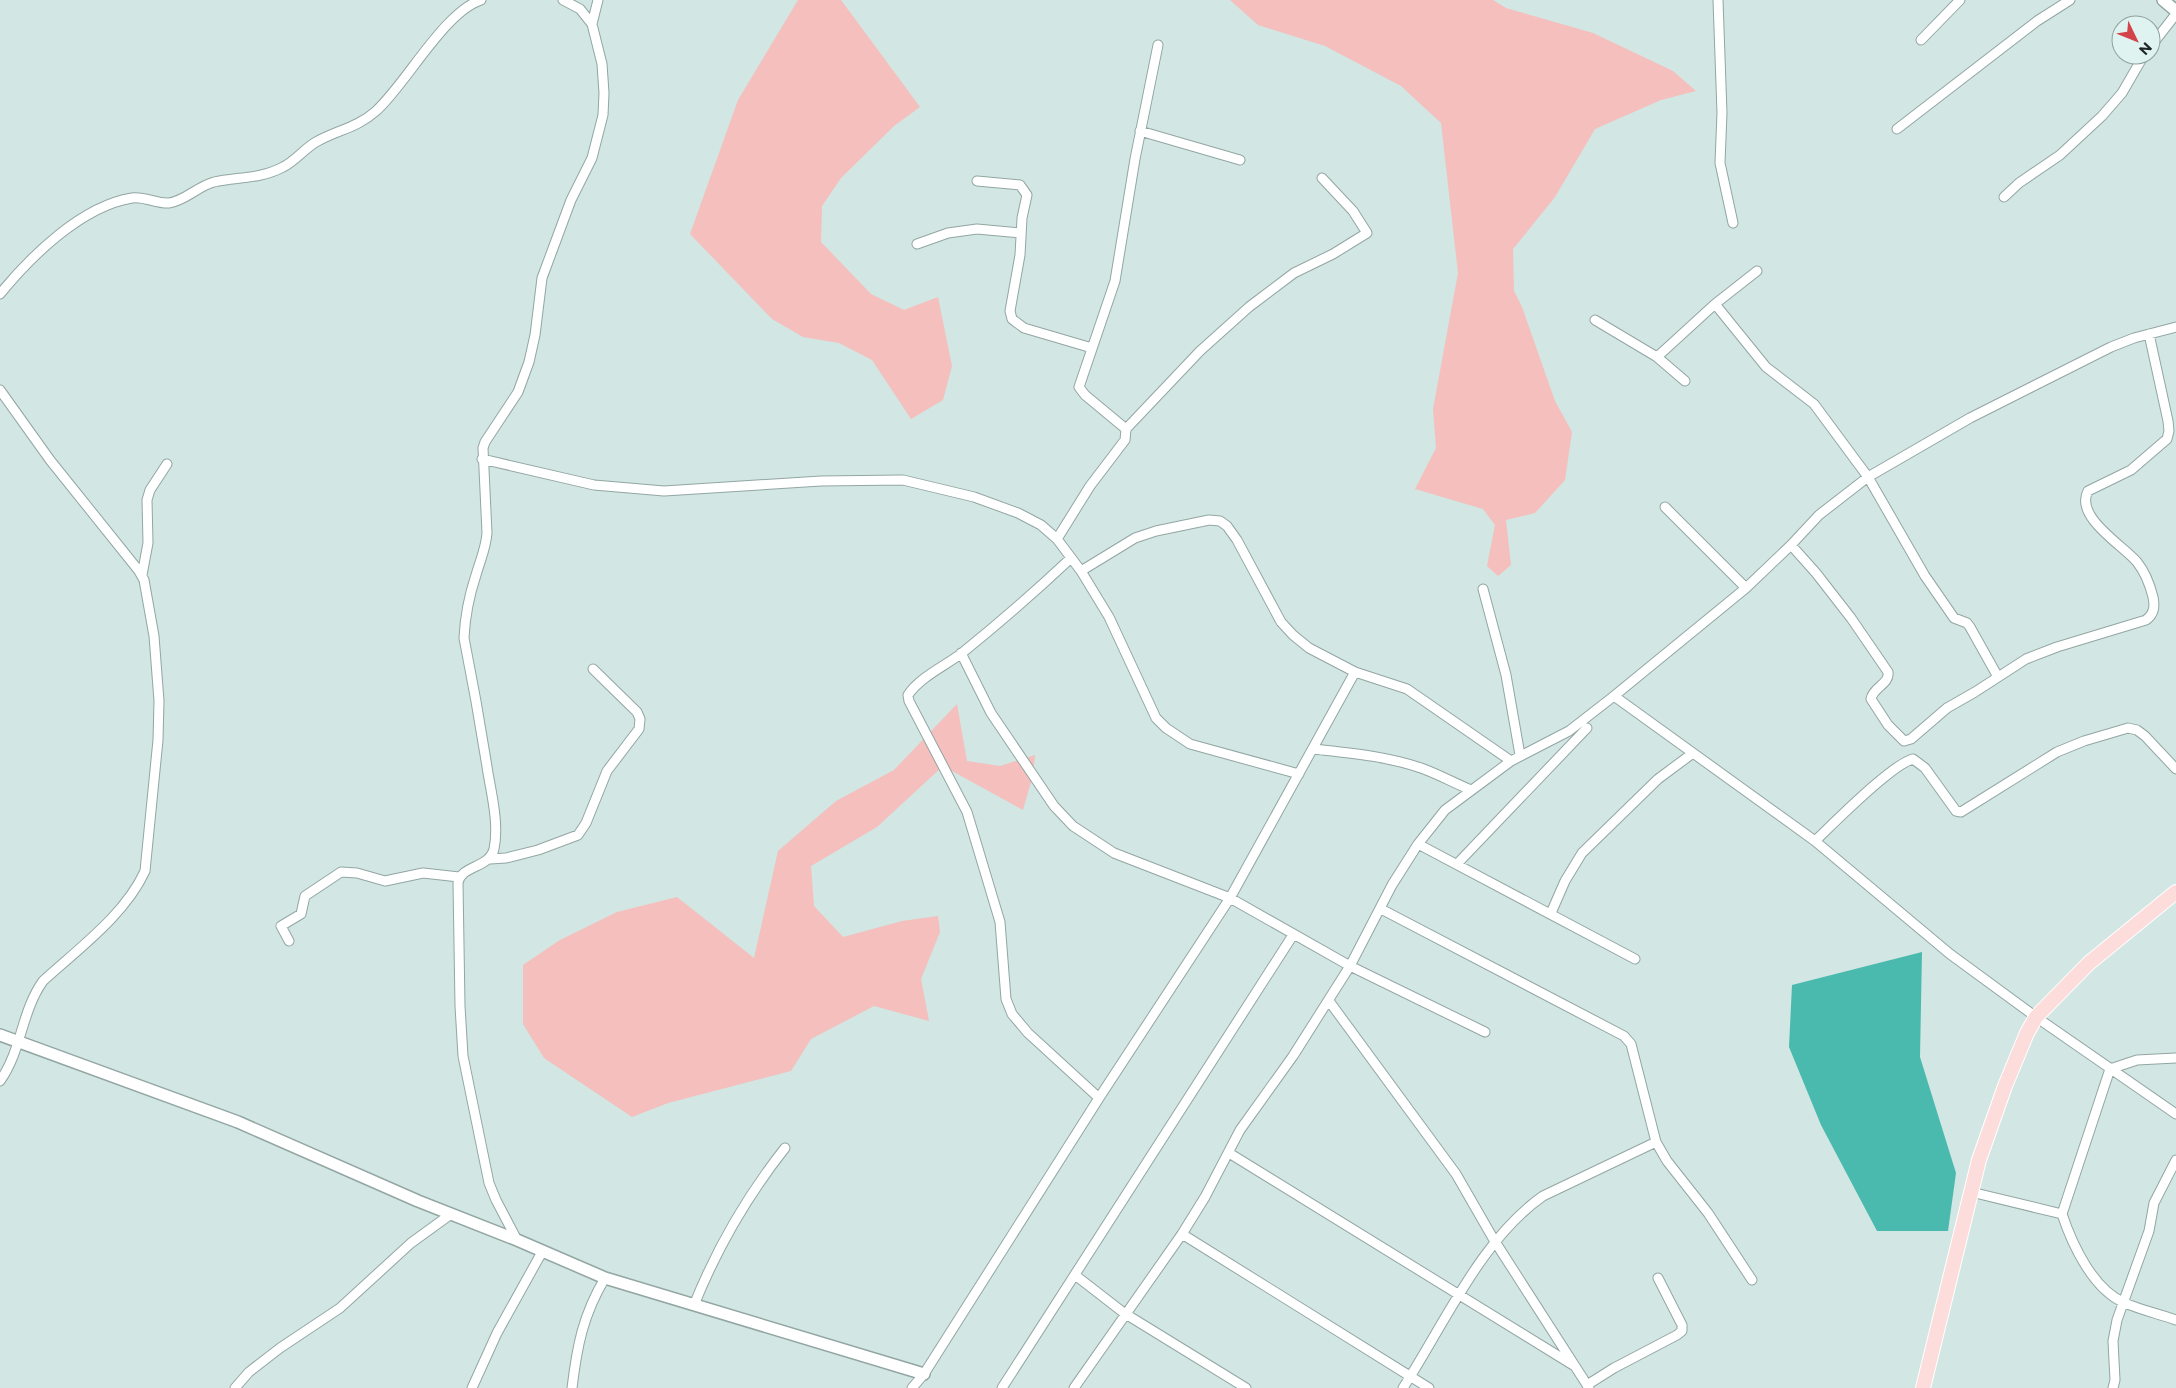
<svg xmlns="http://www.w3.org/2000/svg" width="2176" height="1388" viewBox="0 0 2176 1388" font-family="Montserrat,sans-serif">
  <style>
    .green { fill: #f4bfbc }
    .water { fill: #4abaaf }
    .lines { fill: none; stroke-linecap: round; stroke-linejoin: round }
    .minor-casing { stroke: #92a6a3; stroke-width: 11 }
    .tertiary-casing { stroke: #92a6a3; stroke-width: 14 }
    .primary-casing { stroke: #fff; stroke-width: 16 }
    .minor { stroke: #fff; stroke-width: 9 }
    .tertiary { stroke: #fff; stroke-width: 11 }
    .primary { stroke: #fddddc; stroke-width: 14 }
  </style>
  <rect width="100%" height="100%" fill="#d2e6e3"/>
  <!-- green -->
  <path class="green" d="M798 0H841L920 107 894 126 841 178 822 206 821 242 871 294 904 310 938 297 952 366 943 400 911 419 872 360 839 343 803 337 772 319 690 234 738 100Z
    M1230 0H1493L1506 8 1593 33 1673 71 1696 91 1661 100 1595 129 1555 197 1513 249 1514 291 1522 307 1555 401 1572 432 1565 480 1535 513 1506 520 1511 565 1498 576 1487 566 1495 525 1483 509 1415 489 1436 448 1433 409 1458 273 1441 123 1401 86 1325 46 1258 25Z
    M957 704 967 761 1000 766 1035 755 1033 775 1023 810 943 766 877 827 811 866 814 906 843 937 902 921 938 916 940 932 921 979 929 1021 874 1006 811 1039 791 1071 668 1103 632 1117 544 1058 523 1024V965L560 940 617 912 677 897 754 958 778 851 836 801 894 770Z"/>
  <!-- water -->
  <path class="water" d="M1922 952 1920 1057 1956 1173 1948 1231H1877L1821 1125 1789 1047 1792 985Z"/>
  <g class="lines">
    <defs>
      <path id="minor" d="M1718 0 1722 113 1720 163 1733 223
        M592 24 598 0
        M1921 40 1960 0
        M2151 46 2176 14
        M1897 129 2037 21 2070 0
        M1140 131 1240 160
        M977 181 1020 185 1027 195 1022 218 1020 255 1010 311 1012 319 1024 328 1092 348
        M2004 197 2019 183 2060 155 2102 116 2122 93 2144 55
        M917 244 948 233 977 229 1021 233
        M0 294C31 256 82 206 132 198 144 196 157 204 169 203 185 201 198 186 214 182 237 177 261 179 283 167 295 161 304 149 316 142 337 130 357 128 376 111 406 84 444 12 481 0
        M1715 304 1766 367 1814 404 1868 477 1925 576 1954 618 1967 623 1970 627 1998 677
        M1595 320 1657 357 1715 304 1757 271
        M1657 357 1685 381
        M0 390 50 460 139 571 144 580 154 636 159 701 158 740 145 871C125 915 78 949 43 981 21 1012 22 1050 0 1081
        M1126 429 1200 351 1249 307 1294 273 1333 254 1367 233 1353 211 1322 178
        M482 459 594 485 664 491 821 481 903 480 974 497 1018 513 1041 525 1057 539 1081 571 1109 617 1156 718 1166 728 1190 744 1299 774
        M1665 507 1746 588
        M1057 539 1090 486 1125 440 1126 429 1085 395 1079 387 1115 281 1135 159 1158 45
        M1791 545 1816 573 1851 618 1888 672C1890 684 1873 687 1871 699L1888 725 1904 741 1911 739 1947 708 1975 692 2026 659 2057 647 2146 620C2154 614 2155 607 2153 597 2150 585 2145 572 2137 562 2124 546 2074 517 2088 491L2131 470 2167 439 2169 431 2168 421 2149 334
        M1071 558C1036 591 999 623 962 653 945 666 920 677 908 695L909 701 967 812 1000 922 1006 999 1012 1014 1028 1033 1099 1098
        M1081 571 1135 538 1156 531 1209 520 1220 521 1227 526 1237 540 1281 622 1293 635 1309 648 1355 672 1407 689 1511 761
        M142 575 148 543 147 500 150 490 167 464
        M1483 589 1506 675 1520 755
        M961 653 991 713 1054 806 1073 826 1114 853 1230 898 1350 966 1293 1056 1240 1130 1205 1197 1182 1234 1074 1388
        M1614 696 1815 841 1950 954 2036 1017 2176 1114
        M1313 749C1349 753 1386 756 1421 768 1438 774 1454 783 1471 790
        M1815 841C1834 823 1892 764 1913 759L1925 768 1956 811 1961 812 2057 752 2084 741 2128 728 2137 730 2145 736 2176 769
        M1418 844 1635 959
        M490 859 506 858 538 850 578 835 586 823 607 771 639 729 640 719 637 712 593 669
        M1457 864 1587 728
        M1381 909 1624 1036 1631 1044 1656 1142 1667 1161 1708 1213 1752 1280
        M1551 913 1565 881 1582 853 1658 779 1693 753
        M289 941 281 926 301 914 305 896 341 872 357 873 385 881 423 873 459 877
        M1329 1001 1456 1174 1494 1240 1589 1388
        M1485 1032 1350 966 1392 885 1418 844 1445 810 1511 761 1569 731 1614 696 1746 588 1791 545 1819 515 1868 477 1970 418 2111 347 2134 338 2176 327
        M2176 1058 2137 1060 2110 1069 2062 1214C2072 1244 2093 1290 2125 1303 2141 1310 2159 1314 2176 1320
        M1229 1153 1573 1365
        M1971 1192 2062 1214
        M1182 1234 1429 1388
        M517 1240 496 1200 489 1183 463 1056 460 1006 458 883C461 865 490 868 494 849 499 825 492 796 488 773 481 728 473 683 464 638 465 617 469 596 476 575 480 561 486 548 487 533L483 448 485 442 518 392 529 362 535 335 542 278 571 200 592 158 603 115 604 93 602 64 592 24 580 9 563 0
        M1075 1275 1124 1313 1246 1388
        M694 1305C717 1248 747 1196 785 1148
        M1587 1385 1614 1368 1677 1335 1682 1331V1325L1658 1278
        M235 1388 249 1372 280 1348 340 1308 411 1243 451 1214
        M472 1388 497 1333 542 1252
        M572 1388C577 1346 583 1315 605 1278
        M912 1388 924 1374 1099 1098 1230 898 1355 672
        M1002 1388 1293 935
        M1403 1388C1444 1325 1481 1239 1543 1196L1656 1142
        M2113 1388 2115 1380 2113 1341 2117 1320 2149 1231 2154 1203 2176 1160"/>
      <path id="tertiary" d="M2163 0 2176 11
        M0 1035 238 1122 418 1201 517 1240 605 1278 924 1374"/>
      <path id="primary" d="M1923 1388 1979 1160 2005 1086 2027 1033 2036 1017 2089 963 2176 892"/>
    </defs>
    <!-- minor casing -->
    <use href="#minor" class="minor-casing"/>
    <!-- tertiary casing -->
    <use href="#tertiary" class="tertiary-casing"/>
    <!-- primary casing -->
    <use href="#primary" class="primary-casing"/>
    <!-- minor -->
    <use href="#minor" class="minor"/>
    <!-- tertiary -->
    <use href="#tertiary" class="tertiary"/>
    <!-- primary -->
    <use href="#primary" class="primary"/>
  </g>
  <!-- north arrow -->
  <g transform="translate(2136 40) rotate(133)"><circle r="24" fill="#dff4f0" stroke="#91a19e"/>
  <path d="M0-4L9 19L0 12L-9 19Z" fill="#d3434a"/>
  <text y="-8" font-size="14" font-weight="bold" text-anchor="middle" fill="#1d2524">N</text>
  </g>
</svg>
